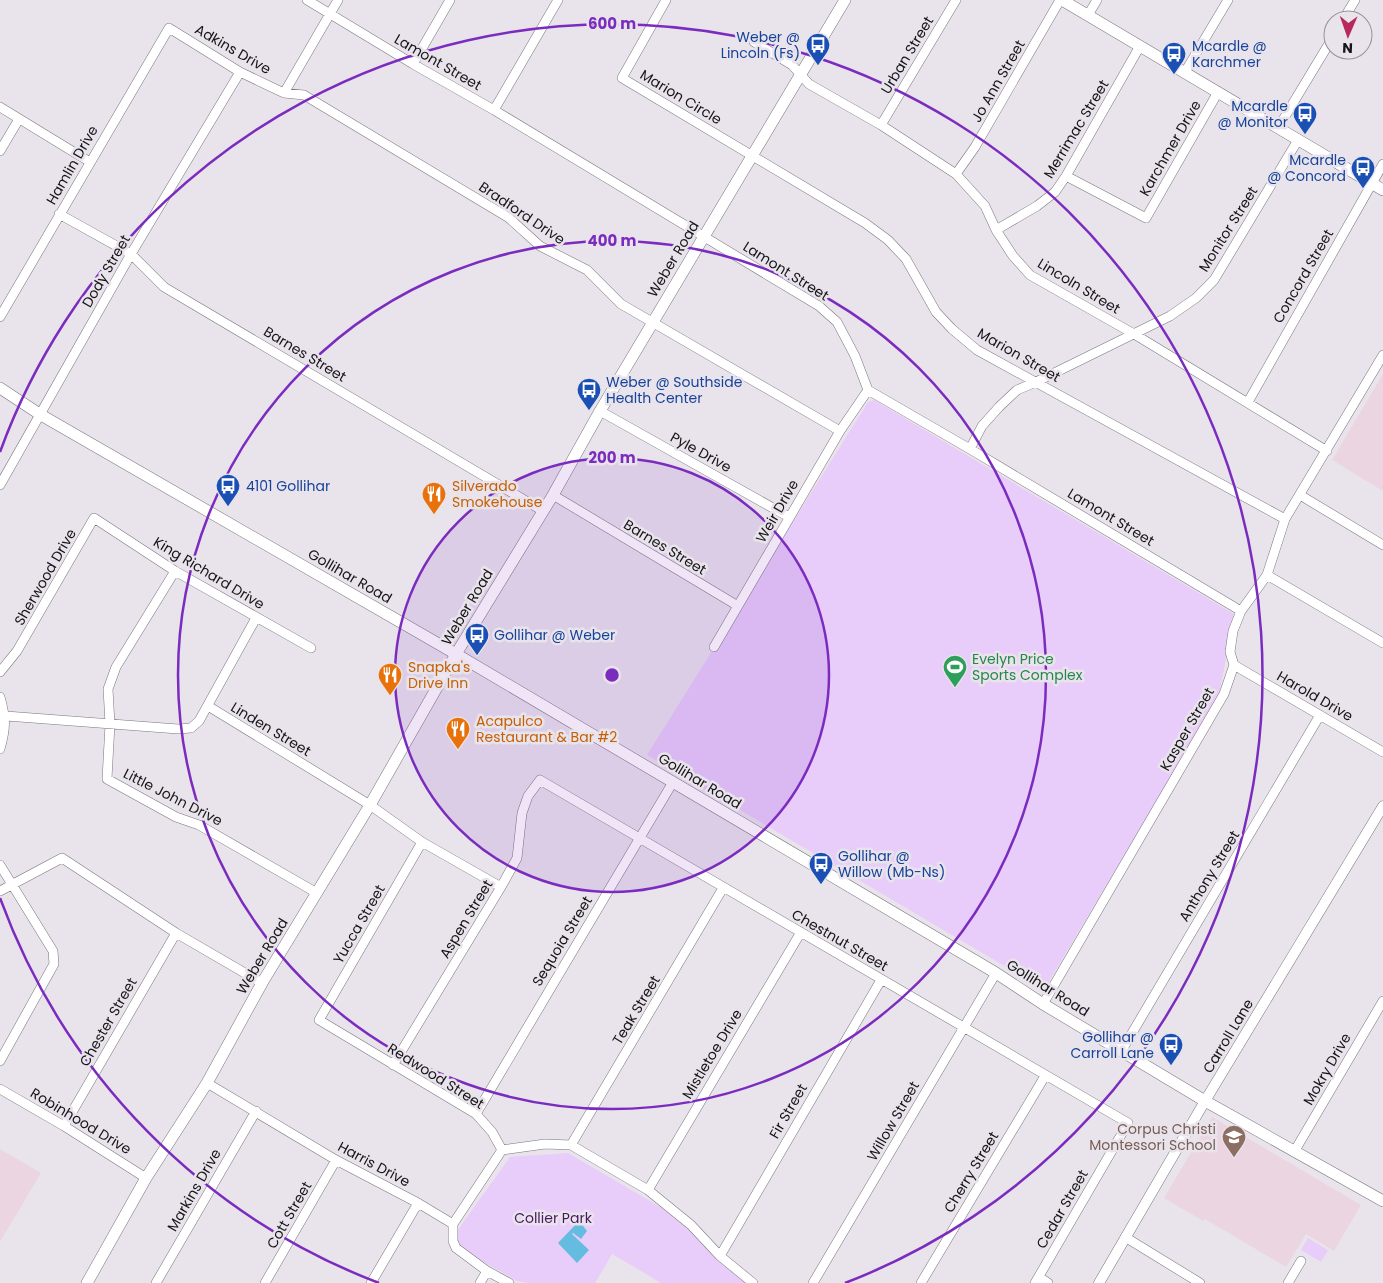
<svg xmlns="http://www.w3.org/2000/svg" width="1383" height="1283" viewBox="0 0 1383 1283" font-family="Poppins,sans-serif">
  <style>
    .education { fill: #ebd5e1 }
    .green { fill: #e8ccf9 }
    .water { fill: #64bce0 }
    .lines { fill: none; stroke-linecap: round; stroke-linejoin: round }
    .minor-casing { stroke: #7a767d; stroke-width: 10 }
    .tertiary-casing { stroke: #7a767d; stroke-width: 11 }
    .secondary-casing { stroke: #7a767d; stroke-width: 12 }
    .minor { stroke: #fff; stroke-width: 9 }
    .tertiary { stroke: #fff; stroke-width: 10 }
    .secondary { stroke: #fff; stroke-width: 11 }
    .ring { fill: none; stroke: #7b2cbf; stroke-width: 2.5 }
    .labels { text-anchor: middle; stroke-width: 5; stroke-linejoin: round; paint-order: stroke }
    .transit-label { font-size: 14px; fill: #164399; stroke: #e9e4ec; text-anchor: start }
    .street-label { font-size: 14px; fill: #151416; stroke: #e9e4ec }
    .food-label { font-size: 14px; fill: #c56008; stroke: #e9e4ec; text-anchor: start }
    .leisure-label { font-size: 14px; fill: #27864d; stroke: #e9e4ec; text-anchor: start }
    .education-label { font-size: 14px; fill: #785e54; stroke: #e9e4ec; text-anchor: end }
    .park-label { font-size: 14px; fill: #4b1862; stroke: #e9e4ec }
    .centre { fill: #7b2cbf; stroke: #e9e4ec; stroke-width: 2.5 }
    .ring-label { font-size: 15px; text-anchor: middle; font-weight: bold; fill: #7b2cbf; stroke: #e9e4ec; stroke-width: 5; stroke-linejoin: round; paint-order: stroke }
  </style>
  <rect width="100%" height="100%" fill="#e9e4ec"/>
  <!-- education -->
  <path class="education" d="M1383 374V491L1332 460Z
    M1212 1117 1361 1205 1334 1251 1306 1234 1286 1267 1205 1219 1203 1221 1164 1198Z
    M0 1149 41 1173 0 1242Z"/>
  <!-- green -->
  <path class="green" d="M874 400 1234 614 1235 618C1227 644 1225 670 1218 697L1045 988 1040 987 647 755 868 402Z
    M568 1153 662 1208 754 1283H661L612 1254 595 1283H529L517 1281 459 1248 457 1231 510 1157Z
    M1308 1238 1328 1250 1321 1262 1301 1250Z"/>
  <!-- water -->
  <path class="water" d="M579 1221 587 1231 581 1239 573 1233 572 1234 589 1250 577 1263 558 1243Z"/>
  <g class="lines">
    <defs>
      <path id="minor" d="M307 0 413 64 494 110 819 306 837 322 855 356 868 390 970 449 1241 611
        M666 0 622 78 865 223 888 240 906 259 936 312 952 329 977 350 1285 519
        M1088 15 1097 0
        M1343 20 1355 0
        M754 42 792 65 809 84 881 125 956 174 985 206 996 230 1013 256 1030 275 1134 334 1327 451
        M413 64 450 0
        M1185 72 1228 0
        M284 93 338 0
        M0 107 90 162
        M494 110 558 0
        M881 125 956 0
        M1278 128 1333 37
        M0 151 19 119
        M956 174 975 147 1060 0
        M1066 176 1146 218 1218 92
        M59 214 131 254 164 287 543 511
        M996 230 1037 206 1055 192 1066 176 1140 46
        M0 317 169 28 240 72 284 93 304 95 509 218 540 246 587 270 621 304 840 431
        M1248 402 1383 164
        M600 411 789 517
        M970 449 982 426 999 407 1017 390 1036 382 1170 316 1196 298 1214 280 1298 140
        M0 485 131 254 240 72
        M553 495 738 606
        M1300 495 1383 545
        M175 571 116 667 108 689 110 724 107 779 176 817 199 825 317 893
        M1267 575 1383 643
        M714 647 840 431 868 390
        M1234 665 1383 752
        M0 672 17 651 94 518 175 571 311 648
        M0 697C6 718 6 728 0 749
        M208 706 370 805 422 842 501 887
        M6 716 178 729 191 728 199 721 256 618
        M422 842 319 1020 476 1114 492 1132 502 1150 545 1144 571 1145 648 1190 691 1225 720 1256 753 1283
        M0 865 53 951 54 964 0 1061
        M0 891 62 858 176 933 262 983
        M1043 1004 1224 694 1234 665 1230 652 1233 631 1241 611 1267 575 1285 519 1383 355
        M1122 1050 1320 715
        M393 1065 501 887 517 858 522 813 528 796 540 780 1128 1123 1035 1283
        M207 1083 336 1160 418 1203 453 1224V1241L456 1248 487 1271 509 1283
        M0 1089 64 1126 146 1178
        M476 1114 673 782
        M64 1126 176 933
        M571 1145 723 888
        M1294 1152 1383 1001
        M648 1190 801 932
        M453 1224 502 1150
        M1125 1237 1200 1283
        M720 1256 881 980
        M1039 1277 1048 1283
        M156 1283 256 1111
        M265 1283 336 1160
        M371 1283 418 1203
        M480 1283 487 1271
        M813 1283 996 973
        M921 1283 1045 1076
        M1288 1283 1301 1261"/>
      <path id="tertiary" d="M1099 1283 1205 1101 1383 806"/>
      <path id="secondary" d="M1062 0 1383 190
        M0 388 41 415 456 654 996 973 1043 1004 1205 1101 1383 1201
        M87 1283 146 1178 207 1083 262 983 370 805 456 654 553 495 600 411 845 0"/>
    </defs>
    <!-- minor casing -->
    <use href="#minor" class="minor-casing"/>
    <!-- tertiary casing -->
    <use href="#tertiary" class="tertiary-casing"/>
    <!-- secondary casing -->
    <use href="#secondary" class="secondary-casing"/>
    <!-- minor -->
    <use href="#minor" class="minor"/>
    <!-- tertiary -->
    <use href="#tertiary" class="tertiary"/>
    <!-- secondary -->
    <use href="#secondary" class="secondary"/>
  </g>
  <!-- distance rings -->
  <circle cx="612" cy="675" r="217" fill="#7b2cbf" fill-opacity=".12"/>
  <g class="ring">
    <circle cx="612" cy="675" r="217"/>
    <circle cx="612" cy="675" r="434"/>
    <path d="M379 1283A651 651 0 0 1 0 898M0 452A651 651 0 1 1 845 1283"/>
  </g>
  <!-- icons -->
  <defs>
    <symbol id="bus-pin" viewBox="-11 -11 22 30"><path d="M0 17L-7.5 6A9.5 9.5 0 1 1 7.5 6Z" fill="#1a4fb4" stroke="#e9e4ec"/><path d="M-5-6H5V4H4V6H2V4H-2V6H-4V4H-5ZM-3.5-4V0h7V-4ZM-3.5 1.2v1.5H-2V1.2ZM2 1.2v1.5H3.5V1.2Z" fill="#fff"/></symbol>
    <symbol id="restaurant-pin" viewBox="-11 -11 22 30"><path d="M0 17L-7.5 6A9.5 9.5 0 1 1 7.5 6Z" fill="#e8710a" stroke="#e9e4ec"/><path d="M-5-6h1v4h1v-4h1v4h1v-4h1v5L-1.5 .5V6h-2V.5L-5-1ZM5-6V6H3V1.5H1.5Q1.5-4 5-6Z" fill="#fff"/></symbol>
    <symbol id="stadium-pin" viewBox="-11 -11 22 30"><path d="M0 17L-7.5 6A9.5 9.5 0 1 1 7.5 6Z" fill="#2e9e5b" stroke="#e9e4ec"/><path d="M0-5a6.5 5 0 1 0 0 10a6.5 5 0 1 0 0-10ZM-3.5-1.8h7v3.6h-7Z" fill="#fff"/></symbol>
    <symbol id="school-pin" viewBox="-11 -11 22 30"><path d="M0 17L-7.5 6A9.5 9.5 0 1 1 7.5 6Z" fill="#8d6e63" stroke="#e9e4ec"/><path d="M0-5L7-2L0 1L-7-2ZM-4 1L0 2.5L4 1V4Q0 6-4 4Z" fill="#fff"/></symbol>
  </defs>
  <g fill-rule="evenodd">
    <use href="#bus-pin" x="804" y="31" width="28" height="38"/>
    <use href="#bus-pin" x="1160" y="40" width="28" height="38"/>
    <use href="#bus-pin" x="1291" y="100" width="28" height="38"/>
    <use href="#bus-pin" x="1349" y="154" width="28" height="38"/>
    <use href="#bus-pin" x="575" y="376" width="28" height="38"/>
    <use href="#bus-pin" x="214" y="472" width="28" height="38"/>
    <use href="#restaurant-pin" x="420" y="480" width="28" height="38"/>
    <use href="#bus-pin" x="463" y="621" width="28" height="38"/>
    <use href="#stadium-pin" x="941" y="653" width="28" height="38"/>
    <use href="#restaurant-pin" x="376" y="661" width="28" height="38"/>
    <use href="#restaurant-pin" x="444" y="715" width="28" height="38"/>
    <use href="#bus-pin" x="807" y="850" width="28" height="38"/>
    <use href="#bus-pin" x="1157" y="1031" width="28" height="38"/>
    <use href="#school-pin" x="1220" y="1123" width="28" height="38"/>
  </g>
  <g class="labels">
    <!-- transit labels -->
    <g class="transit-label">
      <text x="800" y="42" text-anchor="end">Weber @<tspan x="800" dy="16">Lincoln (Fs)</tspan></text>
      <text x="1192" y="51">Mcardle @<tspan x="1192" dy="16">Karchmer</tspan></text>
      <text x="1288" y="111" text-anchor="end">Mcardle<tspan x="1288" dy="16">@ Monitor</tspan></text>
      <text x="1346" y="165" text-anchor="end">Mcardle<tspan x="1346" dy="16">@ Concord</tspan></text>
      <text x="606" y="387">Weber @ Southside<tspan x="606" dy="16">Health Center</tspan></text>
      <text x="246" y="491">4101 Gollihar</text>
      <text x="494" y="640">Gollihar @ Weber</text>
      <text x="838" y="861">Gollihar @<tspan x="838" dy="16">Willow (Mb-Ns)</tspan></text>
      <text x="1154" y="1042" text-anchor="end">Gollihar @<tspan x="1154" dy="16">Carroll Lane</tspan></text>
    </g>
    <!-- street labels -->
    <g class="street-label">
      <text transform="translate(233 49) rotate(30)" y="5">Adkins Drive</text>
      <text transform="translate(907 55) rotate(-59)" y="5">Urban Street</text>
      <text transform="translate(438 62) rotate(30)" y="5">Lamont Street</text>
      <text transform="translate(998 81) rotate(-60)" y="5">Jo Ann Street</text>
      <text transform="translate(681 97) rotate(31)" y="5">Marion Circle</text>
      <text transform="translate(1076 129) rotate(-59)" y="5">Merrimac Street</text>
      <text transform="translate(1170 148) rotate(-60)" y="5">Karchmer Drive</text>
      <text transform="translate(72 165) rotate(-60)" y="5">Hamlin Drive</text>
      <text transform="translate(522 213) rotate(34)" y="5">Bradford Drive</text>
      <text transform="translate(1228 229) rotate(-58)" y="5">Monitor Street</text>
      <text transform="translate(673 259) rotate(-59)" y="5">Weber Road</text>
      <text transform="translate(106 271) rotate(-60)" y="5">Dody Street</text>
      <text transform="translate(786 271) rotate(32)" y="5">Lamont Street</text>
      <text transform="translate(1303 276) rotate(-60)" y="5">Concord Street</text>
      <text transform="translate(1079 286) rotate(31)" y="5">Lincoln Street</text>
      <text transform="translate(305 354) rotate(31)" y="5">Barnes Street</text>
      <text transform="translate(1019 355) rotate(30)" y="5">Marion Street</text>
      <text transform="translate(701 452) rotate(29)" y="5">Pyle Drive</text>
      <text transform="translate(777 511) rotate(-60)" y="5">Weir Drive</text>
      <text transform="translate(1111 517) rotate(31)" y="5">Lamont Street</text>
      <text transform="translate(665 547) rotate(31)" y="5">Barnes Street</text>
      <text transform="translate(209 573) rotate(31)" y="5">King Richard Drive</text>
      <text transform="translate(350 576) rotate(30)" y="5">Gollihar Road</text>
      <text transform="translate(45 577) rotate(-60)" y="5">Sherwood Drive</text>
      <text transform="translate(467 607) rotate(-59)" y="5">Weber Road</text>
      <text transform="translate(1315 696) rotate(30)" y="5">Harold Drive</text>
      <text transform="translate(271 729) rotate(31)" y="5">Linden Street</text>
      <text transform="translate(1187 729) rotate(-60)" y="5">Kasper Street</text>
      <text transform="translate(700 781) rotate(31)" y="5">Gollihar Road</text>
      <text transform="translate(173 797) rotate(27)" y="5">Little John Drive</text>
      <text transform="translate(1209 876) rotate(-59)" y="5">Anthony Street</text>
      <text transform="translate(466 919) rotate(-59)" y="5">Aspen Street</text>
      <text transform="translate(359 924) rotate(-60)" y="5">Yucca Street</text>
      <text transform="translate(840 940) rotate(30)" y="5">Chestnut Street</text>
      <text transform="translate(562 941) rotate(-59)" y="5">Sequoia Street</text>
      <text transform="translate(262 956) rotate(-59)" y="5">Weber Road</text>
      <text transform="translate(1048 988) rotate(32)" y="5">Gollihar Road</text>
      <text transform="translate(636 1010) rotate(-59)" y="5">Teak Street</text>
      <text transform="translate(108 1022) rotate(-60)" y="5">Chester Street</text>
      <text transform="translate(1228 1036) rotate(-59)" y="5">Carroll Lane</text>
      <text transform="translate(712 1054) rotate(-59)" y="5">Mistletoe Drive</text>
      <text transform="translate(1327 1069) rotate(-60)" y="5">Mokry Drive</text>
      <text transform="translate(436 1076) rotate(32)" y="5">Redwood Street</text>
      <text transform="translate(788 1111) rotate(-60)" y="5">Fir Street</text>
      <text transform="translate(81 1121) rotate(31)" y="5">Robinhood Drive</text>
      <text transform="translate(893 1121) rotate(-60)" y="5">Willow Street</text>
      <text transform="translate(374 1164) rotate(28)" y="5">Harris Drive</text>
      <text transform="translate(971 1172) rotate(-59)" y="5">Cherry Street</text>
      <text transform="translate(194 1190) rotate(-60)" y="5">Markins Drive</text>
      <text transform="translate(1062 1209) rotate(-60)" y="5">Cedar Street</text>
      <text transform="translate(289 1215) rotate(-60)" y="5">Cott Street</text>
    </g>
    <!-- food labels -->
    <g class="food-label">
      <text x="452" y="491">Silverado<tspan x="452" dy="16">Smokehouse</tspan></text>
      <text x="408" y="672">Snapka's<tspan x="408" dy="16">Drive Inn</tspan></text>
      <text x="476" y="726">Acapulco<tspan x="476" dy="16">Restaurant &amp; Bar #2</tspan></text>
    </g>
    <!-- leisure labels -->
    <g class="leisure-label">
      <text x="972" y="664">Evelyn Price<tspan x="972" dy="16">Sports Complex</tspan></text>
    </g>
    <!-- education labels -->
    <g class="education-label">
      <text x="1216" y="1134">Corpus Christi<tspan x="1216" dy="16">Montessori School</tspan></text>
    </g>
    <!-- park labels -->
    <g class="park-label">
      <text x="553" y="1223">Collier Park</text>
    </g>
  </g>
  <circle cx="612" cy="675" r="8" class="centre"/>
  <g class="ring-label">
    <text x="612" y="29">600 m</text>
    <text x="612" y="246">400 m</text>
    <text x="612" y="463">200 m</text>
  </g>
  <!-- north arrow -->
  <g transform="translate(1348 35) rotate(182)"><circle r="24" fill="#e9e4ec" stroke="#949196"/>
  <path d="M0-4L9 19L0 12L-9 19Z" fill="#b7295b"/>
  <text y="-8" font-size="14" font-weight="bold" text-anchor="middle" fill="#151416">N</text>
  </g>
</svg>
